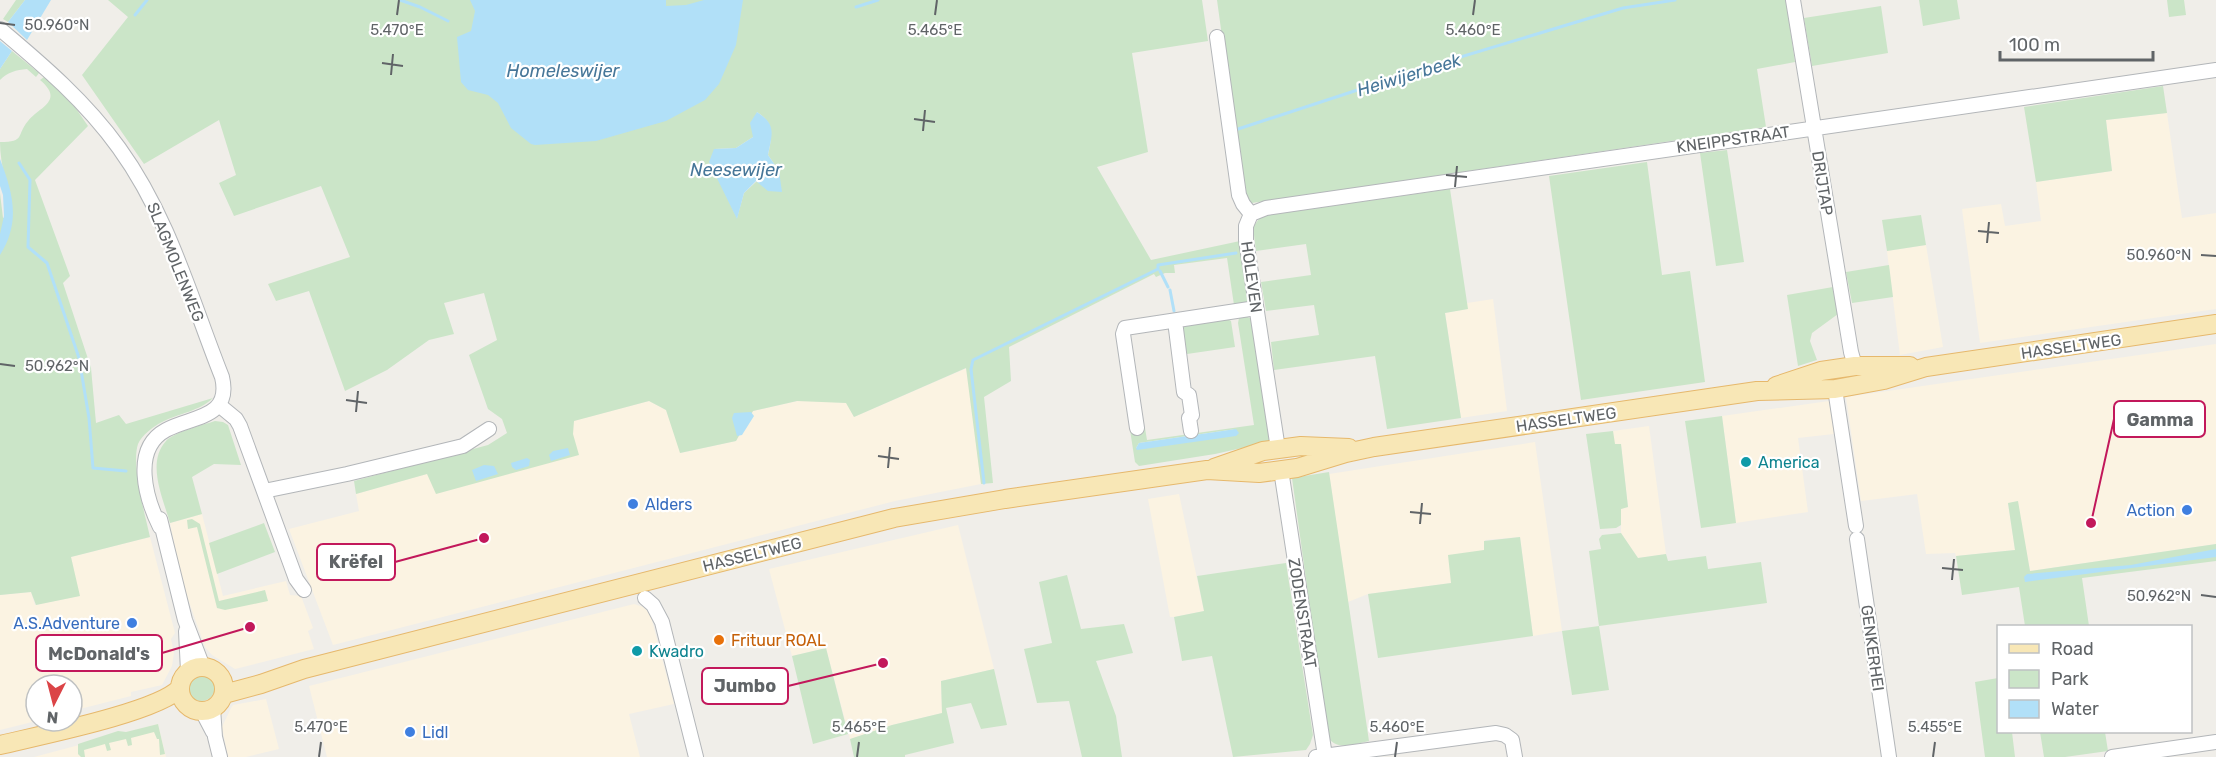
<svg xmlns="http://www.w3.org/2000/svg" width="2216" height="757" viewBox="0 0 2216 757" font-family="Rubik,sans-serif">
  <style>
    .commercial { fill: #fbf3e2 }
    .green { fill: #cbe5c8; fill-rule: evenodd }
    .water { fill: #b1e0f8 }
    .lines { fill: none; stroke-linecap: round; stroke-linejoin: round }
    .stream { stroke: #b1e0f8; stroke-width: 3 }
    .minor-casing { stroke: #b3b6b9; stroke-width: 16 }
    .major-casing { stroke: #e6b86c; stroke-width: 20 }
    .minor { stroke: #fff; stroke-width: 14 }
    .major { stroke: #f8e7b6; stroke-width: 18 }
    .ticks { fill: none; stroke: #606467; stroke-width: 2 }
    .culture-dot { fill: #0f9aa8; stroke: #fff; stroke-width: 2 }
    .shop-dot { fill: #3f7fe0; stroke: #fff; stroke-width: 2 }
    .food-dot { fill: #e8710a; stroke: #fff; stroke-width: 2 }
    .labels { text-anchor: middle; stroke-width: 4.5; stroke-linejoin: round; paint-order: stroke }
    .street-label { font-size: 16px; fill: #606467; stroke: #fff }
    .culture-label { font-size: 16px; fill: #0d838f; stroke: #fff; text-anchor: start }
    .shop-label { font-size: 16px; fill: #366cbe; stroke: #fff; text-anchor: start }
    .food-label { font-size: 16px; fill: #c56008; stroke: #fff; text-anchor: start }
    .water-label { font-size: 18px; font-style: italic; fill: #477799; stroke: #fff }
    .ticks-label { font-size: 15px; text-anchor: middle; fill: #606467; stroke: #fff; stroke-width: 4.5; stroke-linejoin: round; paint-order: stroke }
    .leader { fill: none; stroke: #c2185b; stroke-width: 2 }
    .callout-dot { fill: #c2185b; stroke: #fff; stroke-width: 2 }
    .callout { fill: #fff; stroke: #c2185b; stroke-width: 2 }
    .callout-label { font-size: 18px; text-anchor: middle; font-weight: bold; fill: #606467 }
  </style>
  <rect width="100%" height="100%" fill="#f0eee9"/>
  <!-- commercial -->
  <path class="commercial" d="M2167 113 2182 218 2216 213V309L1980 343 1962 209 2001 204 2005 226 2041 221 2036 182 2112 171 2106 120Z
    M1926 245 1943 347 1900 355 1887 251Z
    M1493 299 1507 411 1461 418 1445 313 1467 309V303Z
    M2216 344V544L2030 571 2017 501 2008 504 2015 550 1956 556 1955 553 1926 554 1917 494 1861 501 1846 397Z
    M967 368 981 484 895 501 333 645 289 529 359 511 356 494 504 452 573 421 649 401 666 410 681 453 736 441 753 411 802 400 847 403 854 417Z
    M1829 401 1834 434 1798 438 1808 512 1736 523 1722 416Z
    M1649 426 1666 554 1638 558 1621 533V509L1628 507 1621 444H1614L1613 431Z
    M1535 442 1562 631 1533 636 1520 537 1485 540 1484 550 1451 583 1368 594 1348 602 1329 474Z
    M1179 494 1204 611 1174 617H1170L1148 499Z
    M202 514 223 596 286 581 290 595 301 596 313 628 308 631 314 649 235 669 212 655 205 647 182 582 170 523Z
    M958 525 994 669 941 681 942 713 892 725 850 739 826 648 792 656 769 569Z
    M150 537 175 633 171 639 174 653 172 666 162 685 131 692V696L72 711V685H36V721L0 730V595L31 592 35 605 79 596 71 557Z
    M634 604 643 607 650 613 674 704 629 714 640 757H327L309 686Z
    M266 699 279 749 246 757H228L222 727 231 708 233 705Z
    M158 724 166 757H34Z"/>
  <!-- green -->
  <path class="green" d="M16 0H25L8 22 3 19Z
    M108 0H1202L1208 41 1132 53 1148 152 1097 167 1151 260 1240 241 1250 302 1247 306 1234 305 1227 258 1174 265 1175 273H1165L1156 277 1154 274 1009 347 1011 381 984 397 993 483 981 484 966 368 854 417 846 403 797 401 753 411 736 441 680 453 666 410 649 401 574 421 573 434 579 455 436 494 427 474 356 494 354 481 488 445 507 433 502 419 488 409 469 355 497 340 484 293 444 303 454 334 429 340 387 370 345 391 309 291 276 301 268 284 350 257 321 186 234 216 219 183 236 175 219 120 144 164 82 75 128 17ZM757 112C775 123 772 136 768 155L779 171 757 181 744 193 737 218 725 193 714 149 736 148 753 137Z
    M1217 0H1786L1795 62 1757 69 1766 127 1245 204Z
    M1919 0H1957L1960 19 1923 26Z
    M2167 0H2184L2186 15 2169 17Z
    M1881 6 1888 53 1812 66 1804 18Z
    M12 51 39 73 36 77 27 69C16 70 8 72 0 80V69Z
    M44 77 68 97 88 126 35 180 70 276 63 283 91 368 96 423 119 415 126 424 213 398C198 412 179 413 162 422 154 426 141 436 138 444 131 466 145 514 150 537L71 557 80 596 36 605 31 592 0 595V193L3 218 12 216C9 191 0 167 0 142 26 142 16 135 28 121 39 107 65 101 40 80Z
    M2163 86 2167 113 2106 120 2112 171 2036 182 2024 107Z
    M1727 150 1744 262 1716 266 1700 153Z
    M1647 162 1662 275 1690 271 1705 382 1581 400 1549 176Z
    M1450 189 1468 309 1445 313 1461 418 1387 429 1375 356 1274 370 1271 342 1319 335 1314 305 1266 311 1261 282 1311 275 1306 244 1256 251 1253 227 1261 216Z
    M1921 215 1926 245 1887 251 1882 220Z
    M1889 265 1893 297 1852 303 1846 272Z
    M1833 287 1838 314 1812 333 1810 341 1817 360 1798 366 1787 295Z
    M1243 315 1252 319 1271 435 1269 442 1215 454 1139 466 1135 462 1130 430 1145 428 1147 440 1254 425 1238 323 1239 318ZM1236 429 1136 448 1139 443Z
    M1225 318 1231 321 1235 347 1187 354 1181 348 1183 324Z
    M1722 416 1736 523 1701 528 1685 421Z
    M215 421 223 422 228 425 241 465 214 464 192 477 202 514 170 523C163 498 146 463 166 441 174 432 203 425 215 421Z
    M1613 431 1615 444H1621L1628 507 1621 509V525L1616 528 1600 529 1586 434Z
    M1329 472 1369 741C1354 744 1339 751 1328 738L1292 478Z
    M2018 501 2030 571 2216 544V561L2082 578 2089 626H2025L2019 587 1962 595 1956 556 2015 550 2008 503Z
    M192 519 200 524 219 601 265 590 268 601 225 610 217 608 197 527 188 529 187 520Z
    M264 523 275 552 217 574 209 543Z
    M1621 533 1638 558 1666 554 1668 561 1706 556 1708 569 1761 562 1767 603 1599 626 1609 690 1572 695 1562 631 1599 626 1589 551 1601 549 1599 539 1602 535Z
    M1520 537 1533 636 1378 658 1368 594 1451 583 1448 555 1484 550V541Z
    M1286 563 1313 735 1310 744 1306 750 1233 757 1212 656 1182 661 1174 617 1204 611 1197 576Z
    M1067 575 1081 629 1124 624 1133 653 1096 661 1116 716 1122 757H1082L1069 701 1037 703 1024 649 1052 643 1039 582Z
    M826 648 848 734 813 744 792 656Z
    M994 669 1007 725 981 729 971 703 946 708 954 743 905 755V757H854L850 739 892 725 942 713 941 681Z
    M187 687a14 14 0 1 1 28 0a14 14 0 1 1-28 0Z
    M1998 678V732H2012L2015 757H1985L1975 682Z
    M158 724 165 754 160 755 159 739H157L154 732 131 738 132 745 128 746 126 739 109 743 111 750 107 751 105 744 84 750 85 757H81L78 754V744L118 731 126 732Z
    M2040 732H2105L2108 751 2065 757H2044Z"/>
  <!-- water -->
  <path class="water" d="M25 0H51L27 40 8 22Z
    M470 0H666V6L686 5 704 0H743L736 45 719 84 705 100 666 121 596 141 535 145 531 144 511 128 498 103 488 95 468 90 461 82 457 37 471 31 475 11Z
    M0 41 12 51 0 69Z
    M757 112C777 125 772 134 768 155L779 171 782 192 768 191 756 181 744 193 737 219 709 162 714 149 736 148 753 137 750 123Z
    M0 159C13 193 21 222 0 255V234L4 216 3 195 0 186Z
    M751 412 754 416 742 435 737 436 732 418 734 413Z
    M1236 429 1239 433 1236 436 1137 450 1136 448 1139 443Z
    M568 448 570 455 551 461 549 455 553 451Z
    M527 458 530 460 529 466 516 470 512 467 511 463Z
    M484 465 494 466 498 474 476 481 472 470Z
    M2216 549V557L2025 582 2024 577 2027 574 2131 565Z"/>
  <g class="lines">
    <!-- stream -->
    <path class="stream" d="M400 0 420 7 448 21
      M856 7 878 0
      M135 15 147 0
      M1235 130 1434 65 1623 8 1675 0
      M19 163 30 180 28 247 47 263 79 358 89 418 93 468 126 471
      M1160 271 1168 287
      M1170 290 1174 311
      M984 483 971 369 973 360 1158 269V265L1236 253"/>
    <defs>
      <path id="minor" d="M1793 0 1851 352 1855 366
        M0 29C43 65 86 102 119 148 169 217 191 299 222 377 232 419 191 416 166 430 131 449 146 499 160 527
        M1217 37 1239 195 1243 204 1251 214
        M1251 214 1266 208 2216 70
        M1251 214 1246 226V240L1278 449
        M1175 321 1184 392 1189 395 1192 415 1189 418 1191 431
        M1835 389 1856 526
        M219 405 236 419 240 426 296 579 304 590
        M1137 428 1123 334 1125 328 1256 308
        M1281 470 1325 756
        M264 491 347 474 463 446 489 429
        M160 519 185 620 203 667
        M1857 539 1889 757
        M645 598 653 605 662 622 696 757
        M186 631 188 671
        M213 708 215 737 220 757
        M202 711 213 732
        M1316 757 1496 733 1505 735 1512 740 1515 757
        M2112 757 2216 742"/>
      <path id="major" d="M1776 386 1821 371 1855 366H1910
        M1214 468 1263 451 1301 446 1349 448
        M180 689a22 22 0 1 1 44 0a22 22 0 1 1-44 0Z
        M224 694 261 684 304 669 894 518 1005 499 1207 470 1259 473 1297 468 1346 453 1374 447 1757 391 1835 389 1884 380 1926 367 2216 324
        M0 745C37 736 158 712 180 688"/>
    </defs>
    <!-- minor casing -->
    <use href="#minor" class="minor-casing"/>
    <!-- major casing -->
    <use href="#major" class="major-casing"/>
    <!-- minor -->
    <use href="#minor" class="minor"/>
    <!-- major -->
    <use href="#major" class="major"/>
  </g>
  <!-- ticks -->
  <path class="ticks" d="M397 15 399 0M935 15 937 0M1473 15 1475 0M0 23 15 25M382 63 403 66M391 75 393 54M914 119 935 122M923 131 925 110M1446 175 1467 177M1455 187 1457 166M1978 231 1999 233M1987 243 1989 222M2201 255 2216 256M0 364 15 366M346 400 367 403M356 412 358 391M878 456 899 459M888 468 890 447M1410 512 1431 514M1420 524 1422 503M1942 568 1963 570M1952 580 1954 559M2201 595 2216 597M319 757 321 742M857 757 859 742M1395 757 1397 742M1933 757 1935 742"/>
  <!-- markers -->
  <g class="culture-dot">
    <circle cx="1746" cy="462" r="6"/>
    <circle cx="637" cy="651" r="6"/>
  </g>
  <g class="shop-dot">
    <circle cx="633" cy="504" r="6"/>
    <circle cx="2187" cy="510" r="6"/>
    <circle cx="132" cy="623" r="6"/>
    <circle cx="410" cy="732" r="6"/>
  </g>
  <circle class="food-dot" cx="719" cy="640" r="6"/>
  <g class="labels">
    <!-- street labels -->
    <g class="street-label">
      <text transform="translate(1733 139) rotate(-8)" y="6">KNEIPPSTRAAT</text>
      <text transform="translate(1823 183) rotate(81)" y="6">DRIJTAP</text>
      <text transform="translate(176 262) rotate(68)" y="6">SLAGMOLENWEG</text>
      <text transform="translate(1252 277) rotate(82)" y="6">HOLEVEN</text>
      <text transform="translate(2071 346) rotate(-8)" y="6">HASSELTWEG</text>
      <text transform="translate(1566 419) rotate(-8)" y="6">HASSELTWEG</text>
      <text transform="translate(752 554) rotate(-14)" y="6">HASSELTWEG</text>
      <text transform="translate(1303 613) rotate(81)" y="6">ZODENSTRAAT</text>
      <text transform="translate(1873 648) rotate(82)" y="6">GENKERHEI</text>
    </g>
    <!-- culture labels -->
    <g class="culture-label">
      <text x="1758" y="468">America</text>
      <text x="649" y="657">Kwadro</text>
    </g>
    <!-- shop labels -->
    <g class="shop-label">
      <text x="645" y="510">Alders</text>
      <text x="2175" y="516" text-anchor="end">Action</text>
      <text x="120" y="629" text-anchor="end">A.S.Adventure</text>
      <text x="422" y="738">Lidl</text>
    </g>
    <!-- food labels -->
    <g class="food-label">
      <text x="731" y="646">Frituur ROAL</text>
    </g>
    <!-- water labels -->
    <g class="water-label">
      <text x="563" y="77">Homeleswijer</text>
      <text transform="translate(1409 75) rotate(-17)" y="6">Heiwijerbeek</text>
      <text x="736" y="176">Neesewijer</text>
    </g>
  </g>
  <g class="ticks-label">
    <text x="57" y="30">50.960°N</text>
    <text x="397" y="35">5.470°E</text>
    <text x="935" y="35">5.465°E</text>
    <text x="1473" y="35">5.460°E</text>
    <text x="2159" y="260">50.960°N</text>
    <text x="57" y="371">50.962°N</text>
    <text x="2159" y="601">50.962°N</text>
    <text x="321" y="732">5.470°E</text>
    <text x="859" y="732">5.465°E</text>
    <text x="1397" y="732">5.460°E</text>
    <text x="1935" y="732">5.455°E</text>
  </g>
  <!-- callouts -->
  <path class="leader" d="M2091 523L2114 419M484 538L395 562M250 627L162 653M883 663L788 686"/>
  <g class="callout-dot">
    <circle cx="2091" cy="523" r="6"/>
    <circle cx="484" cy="538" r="6"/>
    <circle cx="250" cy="627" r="6"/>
    <circle cx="883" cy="663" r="6"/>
  </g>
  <g class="callout">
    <rect x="2114" y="401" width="91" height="36" rx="6"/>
    <rect x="317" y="544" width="78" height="36" rx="6"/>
    <rect x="36" y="635" width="126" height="36" rx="6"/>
    <rect x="702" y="668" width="86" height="36" rx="6"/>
  </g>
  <g class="callout-label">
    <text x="2160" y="426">Gamma</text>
    <text x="356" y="568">Krëfel</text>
    <text x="99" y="660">McDonald's</text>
    <text x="745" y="692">Jumbo</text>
  </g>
  <!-- legend -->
  <rect x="1997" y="625" width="195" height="108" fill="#ffffff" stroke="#bfc1c2" stroke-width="1.5"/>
  <rect x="2009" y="644" width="30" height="9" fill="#f8e7b6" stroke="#bfc1c2" stroke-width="1.5"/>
  <text x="2051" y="655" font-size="18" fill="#606467">Road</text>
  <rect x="2009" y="670" width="30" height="18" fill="#cbe5c8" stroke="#bfc1c2" stroke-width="1.5"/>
  <text x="2051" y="685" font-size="18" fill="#606467">Park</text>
  <rect x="2009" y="700" width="30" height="18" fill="#b1e0f8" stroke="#bfc1c2" stroke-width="1.5"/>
  <text x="2051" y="715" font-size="18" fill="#606467">Water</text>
  <!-- north arrow -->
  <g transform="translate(54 703) rotate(186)"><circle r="28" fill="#ffffff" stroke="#bfc1c2" stroke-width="1.5"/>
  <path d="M0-4.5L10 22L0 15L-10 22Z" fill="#db4447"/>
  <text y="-9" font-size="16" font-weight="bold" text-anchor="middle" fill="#606467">N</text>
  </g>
  <!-- scale -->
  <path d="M2000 51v9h153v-9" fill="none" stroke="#606467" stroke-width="3"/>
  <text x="2009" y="51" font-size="18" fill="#606467" stroke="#ffffff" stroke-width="4.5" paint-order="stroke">100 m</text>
</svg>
